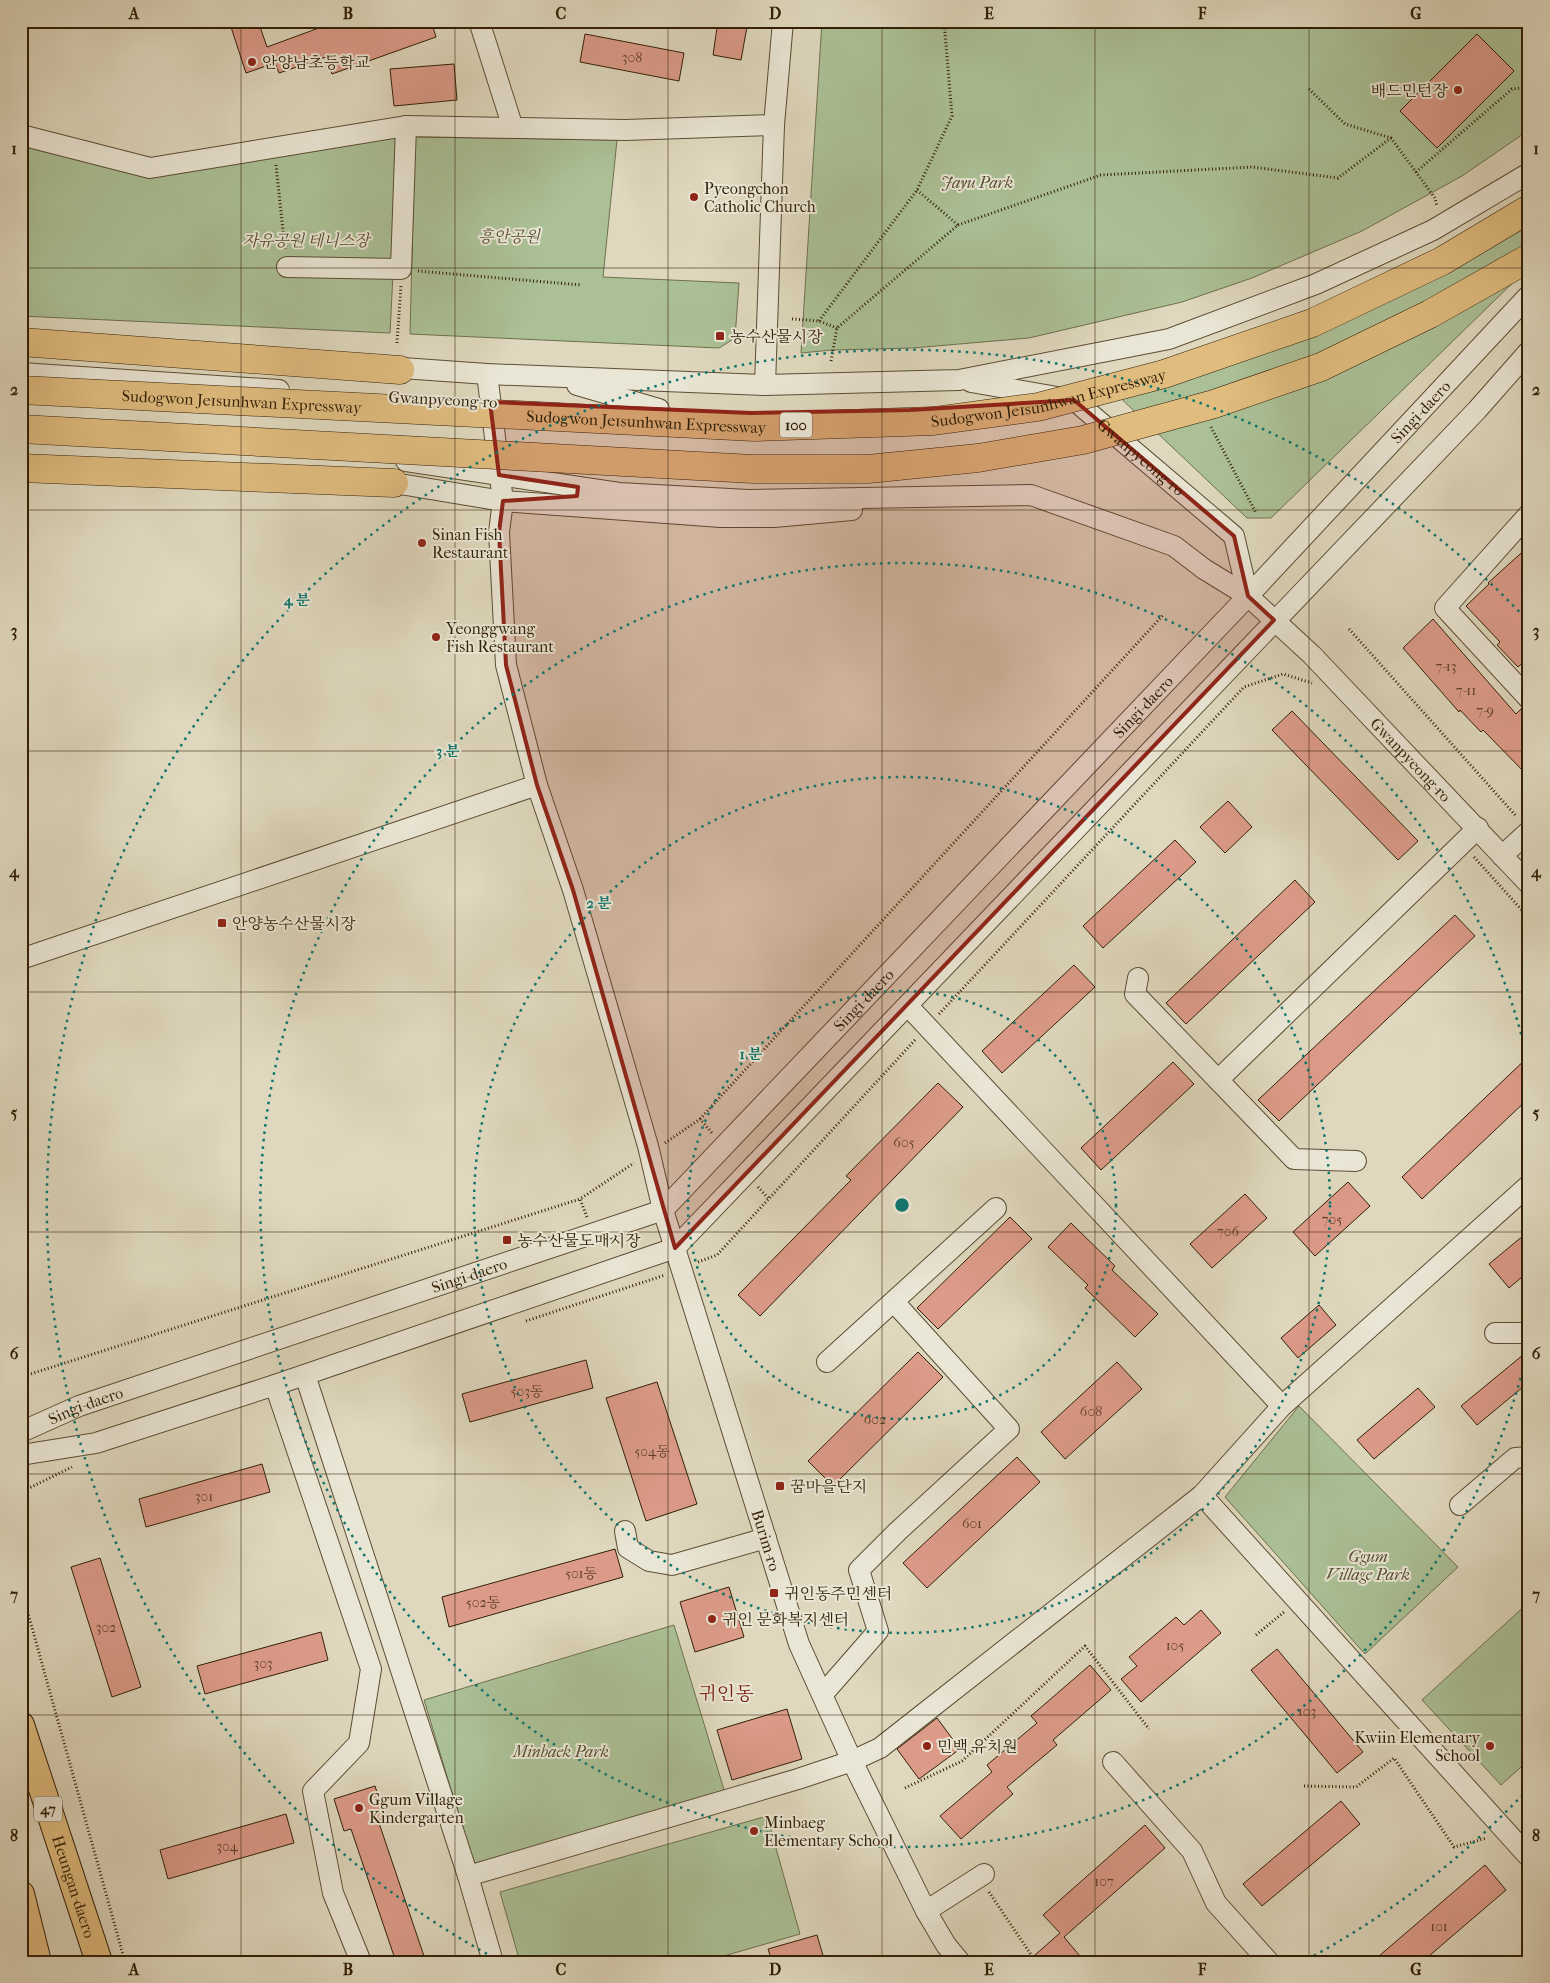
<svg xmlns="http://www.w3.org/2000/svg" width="1550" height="1983" viewBox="0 0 1550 1983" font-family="'IM FELL French Canon','Noto Serif KR',serif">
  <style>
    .green { fill: #abc096; stroke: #6e704e }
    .building { fill: #dc9b89; stroke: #311f06 }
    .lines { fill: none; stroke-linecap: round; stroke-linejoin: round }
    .minor-casing { stroke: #5c4d34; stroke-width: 22 }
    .major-casing { stroke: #311f06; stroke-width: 28 }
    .highway-casing { stroke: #311f06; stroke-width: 29 }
    .path { stroke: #311f06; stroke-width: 3; stroke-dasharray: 1 2.5; stroke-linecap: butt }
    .minor { stroke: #eae6d5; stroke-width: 20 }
    .major { stroke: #e0bc7f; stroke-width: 26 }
    .highway { stroke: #e0bc7f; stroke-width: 28 }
    .highway-bridge-casing { stroke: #311f06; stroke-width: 29; stroke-linecap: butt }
    .highway-bridge { stroke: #e0bc7f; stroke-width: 28 }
    .marked { fill: #8f2418; fill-opacity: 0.2; stroke: #8f2418; stroke-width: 4; stroke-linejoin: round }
    .grid { fill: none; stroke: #311f06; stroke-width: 1; stroke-opacity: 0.55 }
    .ring { fill: none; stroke: #0f766e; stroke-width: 2.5; stroke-dasharray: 2.5 5 }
    .poi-dot { fill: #8f2418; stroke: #eae6d5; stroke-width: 2 }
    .labels { text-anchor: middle; stroke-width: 4; stroke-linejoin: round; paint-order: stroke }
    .number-label { font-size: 14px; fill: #5c3e27 }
    .shield { fill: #eae6d5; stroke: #685b44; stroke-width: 1 }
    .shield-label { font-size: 15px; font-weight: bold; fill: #311f06 }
    .poi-label { font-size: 16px; fill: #311f06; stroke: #eae6d5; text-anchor: start }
    .park-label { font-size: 16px; font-style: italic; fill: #564f31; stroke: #eae6d5 }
    .street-label { font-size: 16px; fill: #311f06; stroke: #eae6d5 }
    .quarter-label { font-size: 19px; fill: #7a1f14; stroke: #eae6d5 }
    .centre { fill: #0f766e; stroke: #eae6d5; stroke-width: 2.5 }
    .ring-label { font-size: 15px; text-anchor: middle; font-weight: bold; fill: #0f766e; stroke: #eae6d5; stroke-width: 4; stroke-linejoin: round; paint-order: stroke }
    .neatline { fill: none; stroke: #311f06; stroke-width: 2 }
    .grid-label { font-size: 16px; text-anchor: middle; font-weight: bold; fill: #311f06 }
  </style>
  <rect width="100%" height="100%" fill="#dfd8be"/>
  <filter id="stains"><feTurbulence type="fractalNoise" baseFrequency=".004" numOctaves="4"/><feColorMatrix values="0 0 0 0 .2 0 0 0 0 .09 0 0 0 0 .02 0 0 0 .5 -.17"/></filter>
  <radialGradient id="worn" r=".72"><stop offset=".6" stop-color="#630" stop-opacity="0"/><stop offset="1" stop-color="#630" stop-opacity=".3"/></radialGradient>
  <!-- green -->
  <path class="green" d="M822 21H1529V130L1462 176 1362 231 1252 278 1182 302 1029 338 913 348 832 350 801 353Z
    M400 137 390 333 21 316V146L146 176Z
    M415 137 617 140 603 277 739 283 735 338 719 348 410 334Z
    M1529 215V267L1271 518H1247L1112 390 1326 322Z
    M1299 1406 1458 1567 1365 1654 1225 1497Z
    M1529 1602V1760L1501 1785 1422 1700Z
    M674 1625 725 1793 475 1869 424 1700Z
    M767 1816 800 1934 703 1962H520L500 1892Z"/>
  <!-- building -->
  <path class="building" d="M229 21H258L267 47 338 21H431L436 37 332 74 326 57 279 73 275 63 246 73Z
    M718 21H748L741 60 713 55Z
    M585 34 684 53 679 81 580 62Z
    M1477 34 1514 71 1437 148 1400 111Z
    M454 64 457 100 394 106 390 69Z
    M1529 546V657L1518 667 1497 645 1500 642 1466 606 1489 584 1488 583Z
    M1433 619 1516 714 1521 709 1529 717V777L1483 730 1481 732 1460 710 1459 712 1403 648Z
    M1292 711 1418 841 1398 860 1272 730Z
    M1228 801 1252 827 1225 853 1200 827Z
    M1175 840 1196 862 1103 948 1083 926Z
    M1295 880 1315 902 1186 1024 1166 1003Z
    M1455 915 1475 936 1279 1121 1258 1100Z
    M1074 965 1095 987 1002 1073 982 1051Z
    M1529 1056V1098L1422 1199 1402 1177Z
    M1173 1062 1194 1084 1101 1170 1081 1148Z
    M938 1083 963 1107 760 1316 738 1295 851 1180 846 1176Z
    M1348 1182 1370 1206 1315 1256 1293 1232Z
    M1245 1194 1267 1218 1212 1268 1190 1244Z
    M1010 1217 1032 1239 938 1329 917 1308Z
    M1071 1223 1115 1266 1112 1270 1158 1314 1135 1337 1085 1288 1088 1285 1048 1247Z
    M1529 1231V1271L1509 1288 1489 1264Z
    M1319 1305 1336 1325 1298 1358 1281 1338Z
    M1529 1350V1382L1477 1425 1461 1406Z
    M918 1352 943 1377 833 1486 808 1461Z
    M586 1360 593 1388 470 1422 462 1394Z
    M1117 1362 1142 1389 1065 1459 1041 1432Z
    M657 1382 697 1504 646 1521 606 1398Z
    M1418 1388 1435 1407 1374 1459 1357 1440Z
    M1017 1457 1040 1482 927 1588 903 1563Z
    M262 1464 270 1492 146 1527 139 1499Z
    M615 1549 623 1577 449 1627 442 1597Z
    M100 1558 141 1687 112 1697 71 1567Z
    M729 1587 744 1637 695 1652 680 1602Z
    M1201 1610 1221 1633 1141 1702 1121 1679 1137 1666 1129 1657 1176 1617 1184 1625Z
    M321 1632 328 1660 205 1694 197 1666Z
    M1277 1649 1363 1752 1337 1773 1251 1670Z
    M1090 1665 1111 1690 1053 1740 1057 1745 1007 1787 1013 1794 961 1839 940 1816 992 1772 987 1765 1037 1723 1031 1716Z
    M787 1709 802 1759 732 1780 717 1730Z
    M937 1718 960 1749 919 1779 897 1749Z
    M375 1786 385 1818 378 1820 426 1962H396L351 1829 344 1831 334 1799Z
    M1341 1801 1360 1824 1262 1906 1243 1884Z
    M286 1814 294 1843 168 1879 160 1850Z
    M1145 1825 1165 1848 1064 1937 1085 1962H1027L1060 1933 1043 1915Z
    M1485 1865 1506 1890 1422 1962H1372Z
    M817 1935 825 1962H772L768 1949Z"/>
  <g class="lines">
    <defs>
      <g id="minor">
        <path d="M479 21 513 128"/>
        <path d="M21 135 150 168 406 126 625 130 774 125"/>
        <path d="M287 267 401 269 406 126"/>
        <path d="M388 367 487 374 765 385 959 380 1169 339 1316 284 1433 230 1529 173"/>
        <path d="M21 373 279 390"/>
        <path id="s1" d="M487 374 503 501 499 532 506 665 537 785 573 890 648 1146 663 1210 799 1644 852 1761 926 1911 946 1945 960 1962"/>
        <path d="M971 382 1063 398"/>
        <path d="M577 385 659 409"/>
        <path d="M765 385 774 125 783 21"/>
        <path id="s2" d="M1062 401 1074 400 1234 536 1248 596"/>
        <path id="s3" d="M406 461 619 493 748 500 1031 495 1174 546 1204 569 1248 596 1312 655 1529 884"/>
        <path d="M394 483 503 501 721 517H774L852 510"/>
        <path d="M1529 514 1445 608 1529 699"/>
        <path d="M1502 856 1529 831"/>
        <path d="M21 959 537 785"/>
        <path d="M1138 978 1135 994 1218 1080"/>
        <path d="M908 1006 1282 1406"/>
        <path d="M1356 1161 1294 1159 1218 1080 1478 828"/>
        <path d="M1495 1333H1529"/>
        <path d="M827 1362 996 1208"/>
        <path d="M305 1375 468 1876 493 1962"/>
        <path d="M275 1385 371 1669 359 1743 313 1791 333 1893 361 1962"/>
        <path id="s4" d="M21 1432 79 1406 663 1210 1248 596 1529 295"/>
        <path d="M21 1455 96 1443 275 1385 675 1248 1477 410 1529 351"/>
        <path d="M1202 1495 1529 1857"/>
        <path d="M1460 1505 1515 1458 1529 1457"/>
        <path d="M625 1531 628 1548 649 1561 672 1565 766 1538"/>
        <path d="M823 1694 878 1631 859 1570 898 1531 1009 1429 894 1302"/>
        <path d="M1113 1762 1192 1851 1216 1903 1269 1962"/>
        <path d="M468 1876 798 1779 852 1761 880 1748 1202 1495 1282 1406 1529 1185"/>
        <path d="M926 1911 984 1874"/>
      </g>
      <g id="major">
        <path id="s5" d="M21 1725 99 1962"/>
        <path d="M21 1894 38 1962"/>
      </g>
      <path id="highway" d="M21 342 400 370
        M21 468 394 483"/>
    </defs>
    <!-- minor casing -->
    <use href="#minor" class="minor-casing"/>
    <!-- major casing -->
    <use href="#major" class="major-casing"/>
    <!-- highway casing -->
    <use href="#highway" class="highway-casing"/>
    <!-- path -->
    <path class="path" d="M1309 89 1345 124 1391 138 1435 198 1437 206
      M276 165 285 249
      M1416 172 1512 89 1529 87
      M917 190 958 225
      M418 271 581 285
      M792 319 819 321 837 328
      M819 321 917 190 952 116 944 21
      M397 343 401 286
      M831 361 837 328 958 225 1101 175 1252 167 1338 178 1391 138
      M1211 427 1256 513
      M1349 629 1517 817
      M1474 857 1529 918
      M939 1014 1244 687 1283 674 1312 683
      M700 1119 1164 614
      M665 1143 700 1119 712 1133
      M758 1187 769 1199
      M587 1217 580 1199 634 1163
      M698 1262 717 1255 916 1039
      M526 1321 665 1275
      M21 1377 580 1199
      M21 1492 72 1467
      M21 1588 125 1962
      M1256 1635 1284 1612
      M1304 1786 1356 1787 1394 1758 1454 1847 1487 1838
      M905 1788 962 1761 1085 1646 1149 1729
      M989 1892 1036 1962"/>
    <!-- minor -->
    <use href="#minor" class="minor"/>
    <!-- major -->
    <use href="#major" class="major"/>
    <!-- highway -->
    <use href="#highway" class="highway"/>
    <defs>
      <g id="highway-bridge">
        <path id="s6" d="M21 390 754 427 934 421 1038 407 1164 374 1312 323 1442 261 1529 209"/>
        <path d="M21 429 753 469H868L978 458 1083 440 1214 404 1321 367 1430 314 1529 258"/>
      </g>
    </defs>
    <!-- highway-bridge casing -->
    <use href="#highway-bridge" class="highway-bridge-casing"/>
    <!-- highway-bridge -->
    <use href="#highway-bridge" class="highway-bridge"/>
  </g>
  <!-- marked area -->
  <path class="marked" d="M1074 400 1234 536 1248 596 1274 620 675 1248 573 890 537 785 506 665 499 532 503 501 577 496 578 487 499 475 490 402 751 413 910 410Z"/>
  <!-- grid -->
  <path class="grid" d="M241 21V1962M455 21V1962M668 21V1962M882 21V1962M1095 21V1962M1309 21V1962M21 268H1529M21 510H1529M21 751H1529M21 992H1529M21 1232H1529M21 1474H1529M21 1715H1529"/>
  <!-- distance rings -->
  <g class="ring">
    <circle cx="902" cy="1205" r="214"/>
    <circle cx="902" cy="1205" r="428"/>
    <path d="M1528 1349A642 642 0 1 1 1528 1061"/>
    <path d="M1528 1789A856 856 0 0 1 1304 1961M500 1961A856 856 0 1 1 1528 621"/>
  </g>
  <!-- markers -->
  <g class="poi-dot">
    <circle cx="252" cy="62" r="5"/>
    <circle cx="1458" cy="90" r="5"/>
    <circle cx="694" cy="197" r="5"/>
    <rect x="715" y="331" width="10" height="10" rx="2.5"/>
    <circle cx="422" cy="543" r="5"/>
    <circle cx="436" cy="637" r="5"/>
    <rect x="217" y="918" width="10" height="10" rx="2.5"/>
    <rect x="502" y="1235" width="10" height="10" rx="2.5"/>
    <rect x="775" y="1481" width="10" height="10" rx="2.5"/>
    <rect x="769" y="1588" width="10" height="10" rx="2.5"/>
    <circle cx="712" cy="1619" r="5"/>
    <circle cx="927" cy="1746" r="5"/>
    <circle cx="1490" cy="1746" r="5"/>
    <circle cx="359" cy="1808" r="5"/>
    <circle cx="754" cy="1831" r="5"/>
  </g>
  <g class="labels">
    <!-- number labels -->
    <g class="number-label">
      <text x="632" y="62">308</text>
      <text x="1446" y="671">7-13</text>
      <text x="1466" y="695">7-11</text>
      <text x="1485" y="715">7-9</text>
      <text x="904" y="1147">605</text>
      <text x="1332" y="1224">705</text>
      <text x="1228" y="1236">706</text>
      <text x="527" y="1396">503동</text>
      <text x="1091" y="1416">608</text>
      <text x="875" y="1424">602</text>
      <text x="652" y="1456">504동</text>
      <text x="204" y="1501">301</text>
      <text x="972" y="1528">601</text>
      <text x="581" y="1578">501동</text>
      <text x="483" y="1607">502동</text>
      <text x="106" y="1632">302</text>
      <text x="1175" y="1650">105</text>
      <text x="263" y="1668">303</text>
      <text x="1307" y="1716">103</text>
      <text x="227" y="1851">304</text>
      <text x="1104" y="1886">107</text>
      <text x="1439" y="1931">101</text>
    </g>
    <!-- shield labels -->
    <g class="shield">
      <rect x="780" y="412.5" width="32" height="25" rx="4"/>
      <rect x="34" y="1796.5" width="28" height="25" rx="4"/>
    </g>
    <g class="shield-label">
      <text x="796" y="430">100</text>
      <text x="48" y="1814">47</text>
    </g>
    <!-- poi labels -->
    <g class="poi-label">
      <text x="262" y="68">안양남초등학교</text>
      <text x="1448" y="96" text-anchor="end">배드민턴장</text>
      <text x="704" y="194">Pyeongchon<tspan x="704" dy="18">Catholic Church</tspan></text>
      <text x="730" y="342">농수산물시장</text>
      <text x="432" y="540">Sinan Fish<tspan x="432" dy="18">Restaurant</tspan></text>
      <text x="446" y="634">Yeonggwang<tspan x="446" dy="18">Fish Restaurant</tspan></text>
      <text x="232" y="929">안양농수산물시장</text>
      <text x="517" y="1246">농수산물도매시장</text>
      <text x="790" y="1492">꿈마을단지</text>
      <text x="784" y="1599">귀인동주민센터</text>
      <text x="722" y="1625">귀인 문화복지센터</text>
      <text x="1480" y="1743" text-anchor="end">Kwiin Elementary<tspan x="1480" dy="18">School</tspan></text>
      <text x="937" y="1752">민백 유치원</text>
      <text x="369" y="1805">Ggum Village<tspan x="369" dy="18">Kindergarten</tspan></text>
      <text x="764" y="1828">Minbaeg<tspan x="764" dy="18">Elementary School</tspan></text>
    </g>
    <!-- park labels -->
    <g class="park-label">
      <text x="977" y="188">Jayu Park</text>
      <text x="509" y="242">흥안공원</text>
      <text x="306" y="246">자유공원 테니스장</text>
      <text x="1368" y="1562">Ggum<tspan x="1368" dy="18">Village Park</tspan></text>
      <text x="561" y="1757">Minbaek Park</text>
    </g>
    <!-- street labels -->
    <g class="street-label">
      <text dy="6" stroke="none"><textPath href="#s6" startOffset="1031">Sudogwon Je1sunhwan Expressway</textPath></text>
      <text transform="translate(443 399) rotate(3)" y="6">Gwanpyeong-ro</text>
      <text dy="6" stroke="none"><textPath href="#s6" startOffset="221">Sudogwon Je1sunhwan Expressway</textPath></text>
      <text dy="6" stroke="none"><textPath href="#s4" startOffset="1780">Singi-daero</textPath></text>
      <text dy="6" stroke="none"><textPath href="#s6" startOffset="626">Sudogwon Je1sunhwan Expressway</textPath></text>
      <text dy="6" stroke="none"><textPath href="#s2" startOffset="100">Gwanpyeong-ro</textPath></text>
      <text dy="6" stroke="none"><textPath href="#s4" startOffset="1375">Singi-daero</textPath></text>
      <text dy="6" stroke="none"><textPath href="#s3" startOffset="1100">Gwanpyeong-ro</textPath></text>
      <text dy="6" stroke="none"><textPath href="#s4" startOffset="970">Singi-daero</textPath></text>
      <text dy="6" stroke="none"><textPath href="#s4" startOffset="475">Singi-daero</textPath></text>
      <text dy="6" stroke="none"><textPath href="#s4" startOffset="70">Singi-daero</textPath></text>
      <text dy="6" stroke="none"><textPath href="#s1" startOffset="1206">Burim-ro</textPath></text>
      <text dy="6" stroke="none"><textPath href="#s5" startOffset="170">Heungan-daero</textPath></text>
    </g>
    <!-- quarter labels -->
    <g class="quarter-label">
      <text x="726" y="1700">귀인동</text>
    </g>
  </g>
  <circle cx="902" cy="1205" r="8" class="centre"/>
  <g class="ring-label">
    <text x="297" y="605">4 분</text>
    <text x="448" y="756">3 분</text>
    <text x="599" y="908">2 분</text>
    <text x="751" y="1059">1 분</text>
  </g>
  <!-- margin -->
  <rect width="1550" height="1983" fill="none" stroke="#dfd8be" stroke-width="55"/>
  <rect x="28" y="28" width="1494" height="1928" class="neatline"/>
  <g class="grid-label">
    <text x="134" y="19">A</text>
    <text x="348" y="19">B</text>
    <text x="561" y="19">C</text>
    <text x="775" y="19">D</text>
    <text x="989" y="19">E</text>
    <text x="1202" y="19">F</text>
    <text x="1416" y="19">G</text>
    <text x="14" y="154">1</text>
    <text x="1536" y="154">1</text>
    <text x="14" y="395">2</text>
    <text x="1536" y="395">2</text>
    <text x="14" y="636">3</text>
    <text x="1536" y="636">3</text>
    <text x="14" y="877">4</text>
    <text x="1536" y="877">4</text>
    <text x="14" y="1118">5</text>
    <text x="1536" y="1118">5</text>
    <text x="14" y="1359">6</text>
    <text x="1536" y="1359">6</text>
    <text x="14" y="1600">7</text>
    <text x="1536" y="1600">7</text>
    <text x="14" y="1841">8</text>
    <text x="1536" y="1841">8</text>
    <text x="134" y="1975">A</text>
    <text x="348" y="1975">B</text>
    <text x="561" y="1975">C</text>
    <text x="775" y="1975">D</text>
    <text x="989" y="1975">E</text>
    <text x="1202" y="1975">F</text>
    <text x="1416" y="1975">G</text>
  </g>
  <rect width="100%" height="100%" filter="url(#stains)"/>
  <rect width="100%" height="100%" fill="url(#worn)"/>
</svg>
